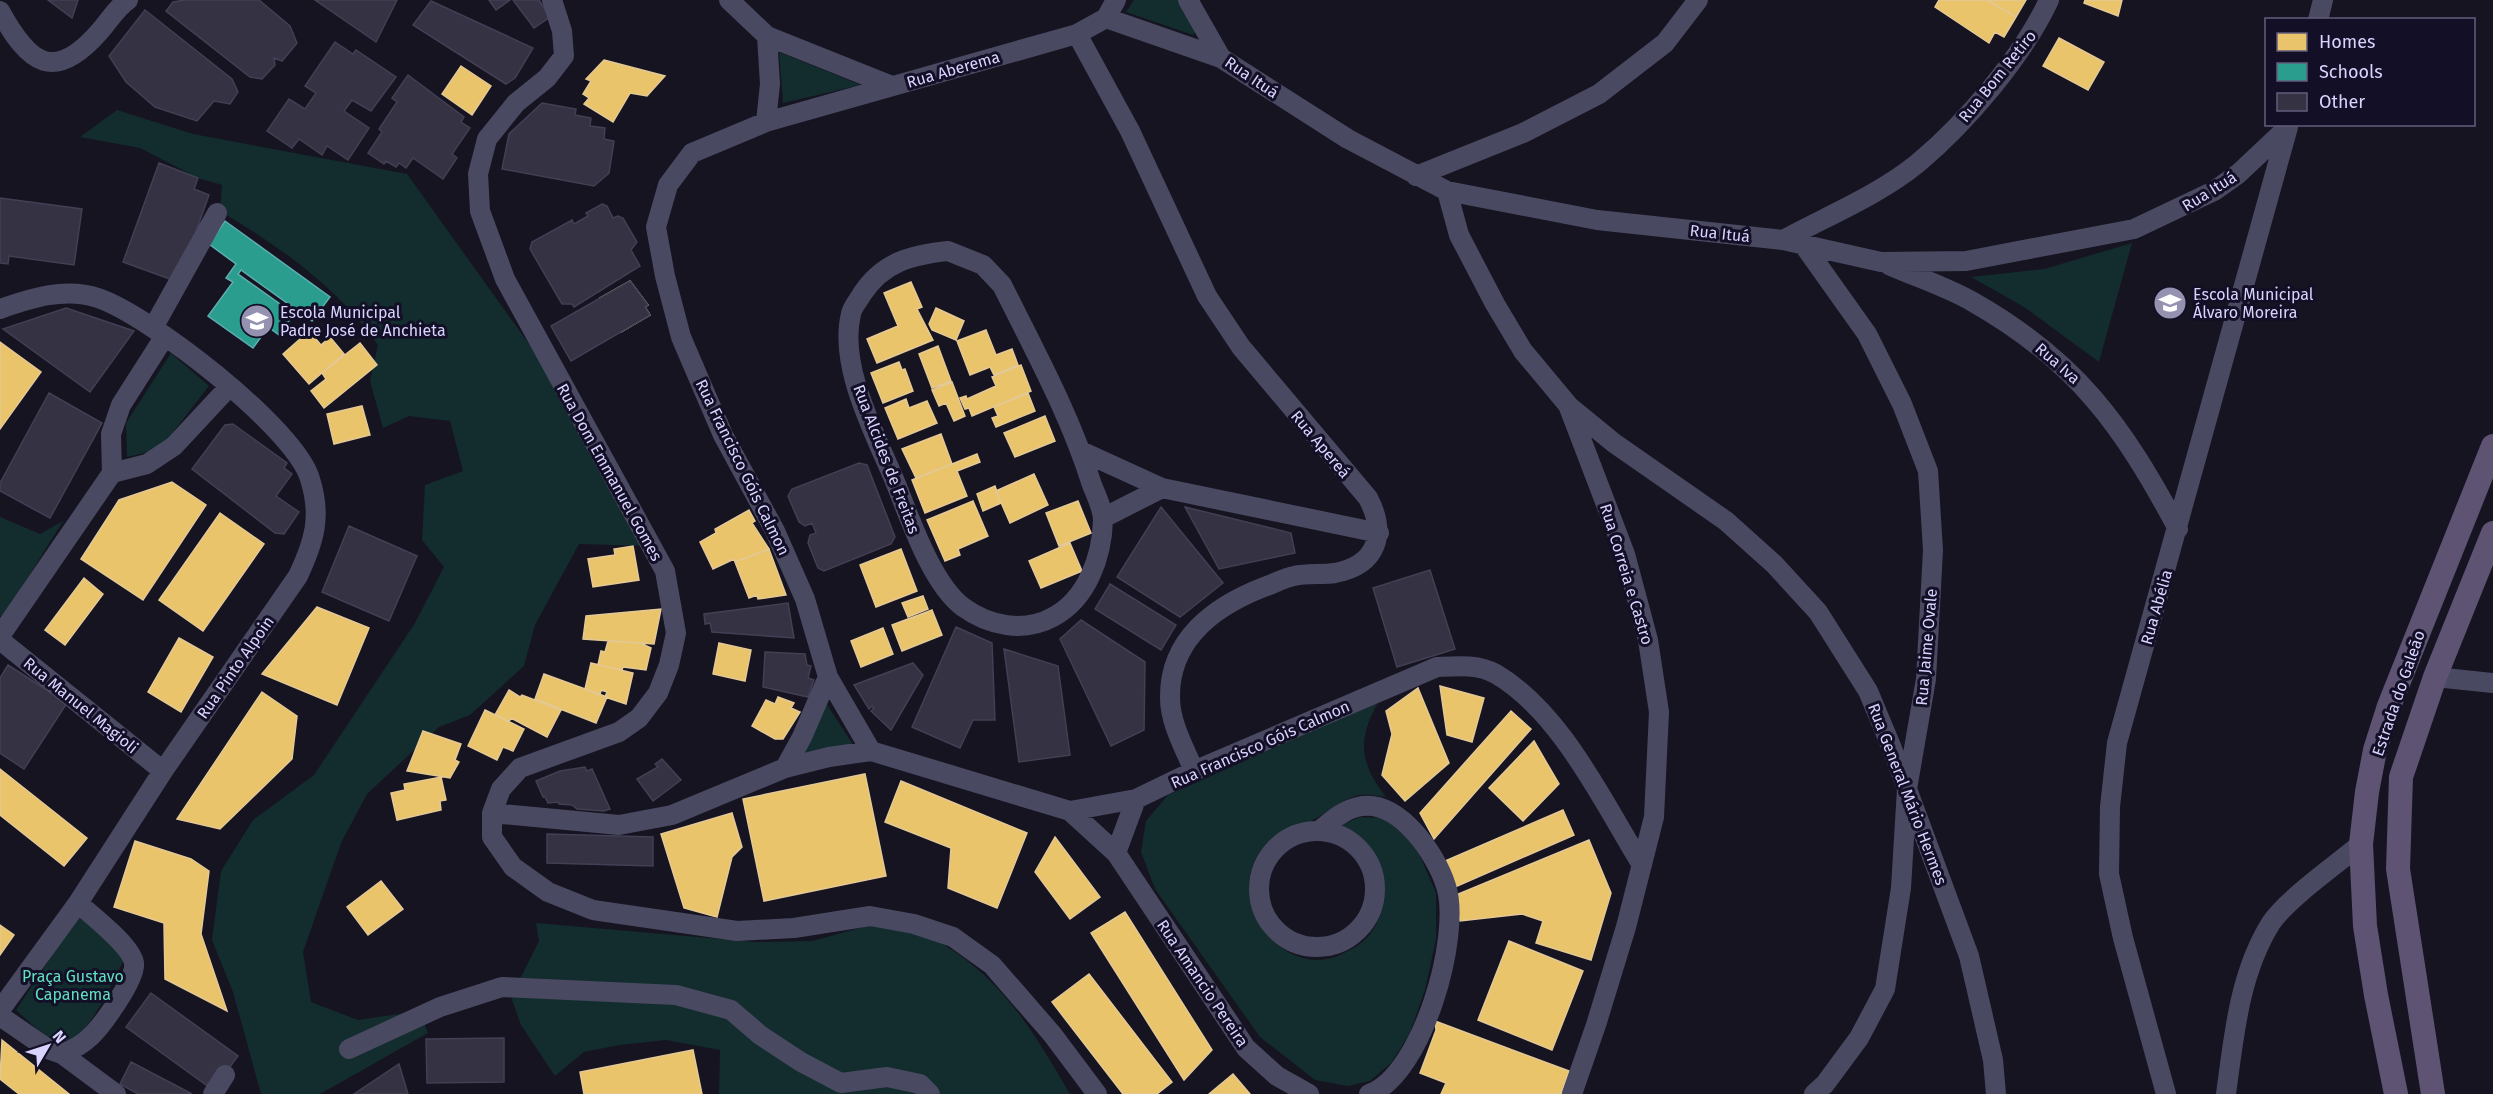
<svg xmlns="http://www.w3.org/2000/svg" width="2493" height="1094" viewBox="0 0 2493 1094" font-family="'Fira Sans',sans-serif">
  <style>
    .green { fill: #132c2d }
    .homes { fill: #e9c46a; stroke: #e4c997; stroke-width: 1.5 }
    .schools { fill: #2a9d8f; stroke: #5eaeb1; stroke-width: 1.5 }
    .building { fill: #343243; stroke: #433f54; stroke-width: 1.5 }
    .lines { fill: none; stroke-linecap: round; stroke-linejoin: round }
    .minor { stroke: #4a4962; stroke-width: 20 }
    .major { stroke: #5e5373; stroke-width: 24 }
    .labels { text-anchor: middle; stroke-width: 6; stroke-linejoin: round; paint-order: stroke }
    .street-label { font-size: 16px; fill: #d9d4ff; stroke: #130f26 }
    .poi-label { font-size: 16px; fill: #d9d4ff; stroke: #130f26; text-anchor: start }
    .park-label { font-size: 16px; fill: #5fe0c0; stroke: #130f26 }
  </style>
  <rect width="100%" height="100%" fill="#161421"/>
  <!-- green -->
  <path class="green" d="M1134 0H1180L1198 28 1193 35 1126 12Z
    M779 52 861 85 783 103Z
    M117 110 193 134 407 174 534 351 647 546 579 544 535 625 524 666 470 715 439 727 367 794 341 843 303 952 311 1002 358 1020 419 1011 428 1033 320 1094H261L233 992 212 940 221 871 253 820 314 775 415 623 444 567 422 540 425 485 463 471 450 421 409 416 383 428 370 381 378 345C338 287 281 248 220 211L222 185 198 178 140 148 80 137Z
    M2132 243 2099 362 2024 307 1971 277 2044 269Z
    M171 353 209 386 160 449 127 457 126 423Z
    M0 517 40 534 63 521 3 618 0 616Z
    M824 700 854 746 803 755Z
    M1379 701C1357 739 1359 762 1386 797 1378 796 1367 794 1359 795 1343 799 1326 814 1311 821 1295 829 1280 830 1267 843 1217 894 1282 986 1344 953 1354 948 1363 943 1370 934 1389 909 1391 866 1366 843 1358 836 1347 831 1339 826L1360 817 1383 818 1415 844 1436 893V939L1425 990 1409 1035 1391 1063 1370 1081 1348 1086 1315 1080 1260 1037 1155 889 1141 852 1146 821 1168 795Z
    M78 916 126 956C111 985 90 1035 60 1050L16 1010Z
    M882 922C901 929 926 933 943 944 1004 981 1035 1034 1070 1094H719L720 1050 666 1040 619 1045 584 1052 555 1076 521 1025 511 997 539 941 536 923 756 942 812 941Z"/>
  <!-- homes -->
  <path class="homes" d="M1939 0H1987L2016 17 2004 37 1995 32 1989 43 1935 7Z
    M1987 0H2026L2016 17Z
    M2085 0H2122L2118 16 2084 3Z
    M2059 38 2104 62 2088 90 2043 66Z
    M604 60 665 76 647 96 630 93 613 122 584 104 589 98 583 94 591 81 586 79Z
    M461 66 491 86 472 115 442 94Z
    M630 281 648 305 645 307 650 315 621 332 600 298Z
    M911 282 922 307 917 309 933 340 877 363 867 339 898 326 884 293Z
    M936 308 964 321 956 340 932 330 929 324Z
    M986 330 996 355 1012 349 1018 365 994 375 990 367 970 375 957 341Z
    M309 331 321 345 330 337 344 354 309 384 283 354Z
    M0 342 41 372 0 429Z
    M360 343 377 365 324 408 311 391 326 379 322 373Z
    M938 346 951 381 932 388 919 354Z
    M899 362 902 370 905 369 913 391 883 403 871 373Z
    M1021 365 1031 391 972 416 969 408 965 409 960 398 966 396 967 399 996 386 992 377Z
    M952 382 965 416 954 421 946 403 939 406 932 390Z
    M1028 393 1035 411 996 427 992 418 998 416 994 407Z
    M906 399 909 408 927 401 937 423 898 439 885 408Z
    M362 406 370 435 334 444 327 414Z
    M1045 416 1055 441 1015 457 1004 433Z
    M941 434 952 464 916 478 902 449Z
    M977 454 980 462 957 471 967 496 925 513 912 480Z
    M1034 474 1048 505 1010 523 996 491Z
    M172 482 206 505 143 600 81 559 119 500Z
    M995 486 1001 503 983 511 977 494Z
    M973 501 988 536 958 549 960 555 945 561 927 520Z
    M1078 501 1091 533 1059 546 1046 513Z
    M749 510 755 521 752 523 769 549 735 562 734 559 713 569 700 542 716 533 715 529Z
    M220 513 264 544 203 631 159 600Z
    M1070 543 1082 571 1041 588 1029 561Z
    M633 546 639 580 593 587 588 559 615 555 614 549Z
    M769 549 786 595 758 599 757 595 749 598 735 562Z
    M901 549 917 591 876 607 860 565Z
    M84 578 103 594 65 645 45 630Z
    M923 596 928 609 908 617 902 603Z
    M317 607 369 628 337 705 262 674Z
    M661 609 654 644 583 639 586 616Z
    M932 610 942 635 902 651 892 625Z
    M883 628 893 654 861 667 851 641Z
    M179 638 213 657 181 712 148 692Z
    M608 641 640 643 651 648 646 670 623 667 622 670 598 665 601 651 605 652Z
    M719 643 751 650 745 681 713 674Z
    M591 663 633 673 626 704 605 697 607 692 601 690 600 695 585 689Z
    M544 674 607 697 596 723 535 699Z
    M1440 686 1484 698 1472 742 1447 735Z
    M1418 688 1449 763 1405 801 1382 775 1392 734 1386 711Z
    M509 690 520 697 522 695 561 710 547 737 511 718 509 722 495 715Z
    M262 692 297 716 292 759 220 829 177 819Z
    M778 697 794 703 791 708 800 712 783 739H775L752 726 766 700 775 704Z
    M485 710 524 729 513 751 503 747 497 760 468 746Z
    M1511 711 1531 729 1434 839 1420 813Z
    M423 731 461 744 455 760 459 762 450 778 407 771Z
    M1534 741 1559 784 1523 821 1489 788Z
    M0 769 87 838 64 866 0 815Z
    M865 774 886 876 764 901 743 799Z
    M441 777 446 800 440 801 441 810 397 820 391 793 405 790 404 784Z
    M901 781 1027 833 997 908 948 888 951 848 885 822Z
    M1563 810 1574 835 1455 887 1443 862Z
    M732 813 742 847 732 857 717 917 684 908 661 834Z
    M1055 837 1100 897 1070 919 1035 872Z
    M1589 840 1611 893 1591 960 1536 943 1543 921 1522 914 1460 921 1456 895Z
    M135 841 191 859 209 871 201 934 227 1011 165 979 164 923 114 907Z
    M381 881 403 909 368 935 347 907Z
    M1125 912 1212 1050 1184 1080 1091 933Z
    M0 925 14 935 0 955Z
    M1509 941 1583 971 1552 1050 1478 1020Z
    M1089 974 1172 1082 1157 1094H1123L1052 1002Z
    M1435 1021 1569 1071 1561 1094H1441L1446 1083 1420 1073 1436 1030Z
    M2 1040 69 1094H19L0 1079Z
    M693 1050 702 1094H584L580 1072Z
    M1233 1074 1250 1094H1209Z"/>
  <!-- schools -->
  <path class="schools" d="M225 221 330 297 312 321 241 270 238 274 294 314 279 335 268 327 253 348 208 316 233 282 226 278 236 264 209 244Z"/>
  <!-- building -->
  <path class="building" d="M48 0H78L72 18Z
    M185 0H259L290 26 297 43 282 61 274 58 275 65 262 79 250 77 166 11 173 2Z
    M315 0H397L376 42Z
    M489 0H510L496 10Z
    M513 0H539L550 17 534 28Z
    M431 1 533 48 515 78 506 84 413 25Z
    M145 10 232 79 238 92 230 104 214 101 197 121 155 107 126 82 109 56Z
    M335 42 353 54 356 50 396 77 371 111 352 100 344 111 369 128 348 160 327 146 322 155 299 139 292 148 267 131 289 99 305 109 316 93 305 86Z
    M408 75 464 117 461 122 470 128 452 154 457 158 443 179 413 158 406 168 399 163 396 167 386 161 384 164 368 153 382 132 379 129 397 102 392 98Z
    M542 103 576 109 575 115 591 118 590 126 605 128 604 139 614 141 609 173 594 186 502 169 509 134Z
    M159 163 198 178 194 189 209 195 178 282 123 262Z
    M0 198 82 209 74 265 9 256 8 264 0 263Z
    M602 204 607 206 613 218 618 216 623 218 637 242 631 250 640 266 574 307 572 304H562L530 249 532 242 572 220 574 224 588 216 586 213Z
    M630 281 648 305 645 307 650 315 571 361 551 326Z
    M66 308 134 331 90 392 3 329Z
    M49 393 102 423 50 518 0 491V483Z
    M233 424 287 463 284 468 292 474 276 496 299 512 284 534 275 533 192 469 225 425Z
    M859 463 867 465 895 537 891 544 824 571 818 568 808 543 810 535 816 533 812 523 805 526 799 522 788 496 792 489Z
    M1161 507 1223 583 1180 617 1117 577Z
    M1185 507 1291 533 1295 553 1219 569Z
    M349 526 417 556 389 621 322 592Z
    M1430 570 1455 649 1397 667 1373 588Z
    M1110 584 1176 625 1161 650 1095 609Z
    M788 603 794 638 712 632 710 623 705 624 704 614Z
    M1081 620 1145 662 1144 730 1111 746 1060 639Z
    M956 627 992 643 995 720H973L960 748 912 727Z
    M1004 649 1058 666 1070 755 1019 762Z
    M765 652 805 654 807 665 811 666 808 678 814 680 808 697 763 687Z
    M913 663 923 675 891 730 871 711 874 708 872 706 869 709 854 685Z
    M8 665 67 703 24 769 0 753V678Z
    M662 759 681 780 653 801 637 779 658 767 655 764Z
    M585 767 587 771 592 769 610 809 604 811 577 809 572 805 559 804 558 802 548 803 545 797H543L536 781 560 771Z
    M547 834 653 837V866L547 863Z
    M151 993 238 1056 213 1090 126 1027Z
    M504 1038V1082L427 1083 426 1039Z
    M131 1062 192 1094H138L120 1084Z
    M399 1064 408 1094H354Z"/>
  <g class="lines">
    <!-- minor -->
    <path class="minor" d="M552 0 562 31 564 56 547 78 516 103 487 139 478 174 480 211 505 279 665 571 676 633 669 665 658 693 639 718 619 732 520 768 501 789 492 813V837L513 867 548 892 593 910 737 931 794 928 870 916 914 924 953 937 992 965 1052 1034 1097 1094
      M729 0 767 36 892 86
      M1116 0 1106 18 1077 34 766 122 692 153 668 185 656 227 665 276 681 337 723 435 775 531 805 599 828 677 871 751 1070 811 1136 799 1194 771 1437 667C1457 666 1478 664 1496 674 1561 712 1603 802 1642 865
      M1188 0 1221 58 1348 139 1447 191 1597 220 1783 240 1881 262 1966 261 2134 229 2214 191 2238 174 2288 127
      M0 11C29 64 54 84 100 31 109 21 117 7 128 0
      M1106 18 1221 58
      M2318 20 2323 0
      M1077 34 1130 131 1207 296 1241 347 1368 498C1387 534 1377 565 1335 573 1322 575 1307 573 1294 576 1284 578 1273 584 1264 587 1215 606 1169 639 1170 698 1170 723 1185 749 1194 771
      M766 122 770 84 767 36
      M1416 176 1523 133 1599 94 1665 43 1698 0
      M1447 191 1459 235 1495 304 1523 351 1568 405 1625 554 1648 640 1659 712 1654 817 1626 927 1596 1025 1572 1094
      M1783 240C1827 216 1879 195 1918 163 1966 123 2023 56 2049 0
      M1803 244 1867 334 1902 404 1928 471 1933 550 1926 679 1907 789 1901 888 1885 989 1859 1038 1825 1084 1814 1094
      M948 251 983 265 1002 285C1035 351 1070 415 1092 485 1096 495 1103 509 1103 520 1102 557 1087 599 1053 617 1024 633 989 626 963 607 932 584 910 519 896 484 876 435 838 367 851 314 852 307 859 300 862 294 883 262 911 255 948 251Z
      M1889 265C1916 277 1947 287 1973 302 2077 361 2123 426 2178 529
      M0 309C31 298 65 287 98 298 149 315 295 428 310 479 322 517 314 542 298 576L163 771 78 903 0 1010
      M153 328 217 213
      M1570 407 1614 443 1726 521 1774 564 1818 612 1868 691 1891 746 1969 956 1993 1060 1996 1094
      M1081 451 1162 488 1379 533
      M112 473 147 464 174 446 229 387
      M1103 518 1162 488
      M0 636 112 473 111 434 121 405 165 336
      M0 640 163 771
      M2435 677 2493 683
      M785 768 802 737 828 677
      M1136 799 1116 853 1246 1048 1277 1076 1309 1094
      M1070 811 1116 853
      M492 813 619 825 672 815 785 768 829 757 871 751
      M1319 831C1332 820 1344 809 1362 806 1400 801 1436 854 1446 886 1462 935 1422 1076 1369 1094
      M1259 889a58 58 0 1 1 116 0a58 58 0 1 1-116 0Z
      M0 1016 48 1049 62 1054C72 1050 82 1045 90 1037 101 1027 137 978 134 963 131 945 92 916 78 903
      M349 1049 440 1007 502 987 676 995 731 1010 760 1035 801 1062 841 1083 887 1077 920 1084 930 1094
      M62 1054 116 1094
      M213 1094 225 1075
      M2166 1094 2123 938 2109 874 2110 807 2117 743 2288 127
      M2226 1094C2234 1036 2239 974 2271 923 2287 899 2337 864 2361 844"/>
    <!-- major -->
    <path class="major" d="M2396 1094 2376 995 2365 926 2361 844 2367 792 2375 750 2389 706 2493 446
      M2433 1094 2398 869 2401 777 2435 677 2493 533"/>
  </g>
  <!-- icons -->
  <defs>
    <symbol id="school-disc" viewBox="-11 -11 22 22"><circle r="9.5" fill="#9591b1" stroke="#130f26"/><path d="M0-5L7-2L0 1L-7-2ZM-4 1L0 2.5L4 1V4Q0 6-4 4Z" fill="#fff"/></symbol>
  </defs>
  <g fill-rule="evenodd">
    <use href="#school-disc" x="2151" y="284" width="38" height="38"/>
    <use href="#school-disc" x="238" y="302" width="38" height="38"/>
  </g>
  <g class="labels">
    <!-- street labels -->
    <g class="street-label">
      <text transform="translate(953 69) rotate(-16)" y="6">Rua Aberema</text>
      <text transform="translate(1997 76) rotate(-51)" y="6">Rua Bom Retiro</text>
      <text transform="translate(1252 77) rotate(34)" y="6">Rua Ituá</text>
      <text transform="translate(2209 191) rotate(-32)" y="6">Rua Ituá</text>
      <text transform="translate(1720 233) rotate(6)" y="6">Rua Ituá</text>
      <text transform="translate(2058 363) rotate(41)" y="6">Rua Iva</text>
      <text transform="translate(1321 444) rotate(50)" y="6">Rua Apereá</text>
      <text transform="translate(887 459) rotate(69)" y="6">Rua Alcides de Freitas</text>
      <text transform="translate(743 467) rotate(64)" y="6">Rua Francisco Góis Calmon</text>
      <text transform="translate(610 472) rotate(61)" y="6">Rua Dom Emmanuel Gomes</text>
      <text transform="translate(1627 574) rotate(73)" y="6">Rua Correia e Castro</text>
      <text transform="translate(2156 607) rotate(-74)" y="6">Rua Abélia</text>
      <text transform="translate(1926 647) rotate(-85)" y="6">Rua Jaime Ovale</text>
      <text transform="translate(235 667) rotate(-55)" y="6">Rua Pinto Alpoin</text>
      <text transform="translate(2398 693) rotate(-71)" y="6">Estrada do Galeão</text>
      <text transform="translate(81 705) rotate(39)" y="6">Rua Manuel Magioli</text>
      <text transform="translate(1260 744) rotate(-24)" y="6">Rua Francisco Góis Calmon</text>
      <text transform="translate(1908 794) rotate(69)" y="6">Rua General Mário Hermes</text>
      <text transform="translate(1203 983) rotate(56)" y="6">Rua Amancio Pereira</text>
    </g>
    <!-- poi labels -->
    <g class="poi-label">
      <text x="2193" y="300">Escola Municipal<tspan x="2193" dy="18">Álvaro Moreira</tspan></text>
      <text x="280" y="318">Escola Municipal<tspan x="280" dy="18">Padre José de Anchieta</tspan></text>
    </g>
    <!-- park labels -->
    <g class="park-label">
      <text x="73" y="982">Praça Gustavo<tspan x="73" dy="18">Capanema</tspan></text>
    </g>
  </g>
  <!-- legend -->
  <rect x="2265" y="18" width="210" height="108" fill="#130f26" stroke="#625e7d" stroke-width="1.5"/>
  <rect x="2277" y="33" width="30" height="18" fill="#e9c46a" stroke="#625e7d" stroke-width="1.5"/>
  <text x="2319" y="48" font-size="18" fill="#d9d4ff">Homes</text>
  <rect x="2277" y="63" width="30" height="18" fill="#2a9d8f" stroke="#625e7d" stroke-width="1.5"/>
  <text x="2319" y="78" font-size="18" fill="#d9d4ff">Schools</text>
  <rect x="2277" y="93" width="30" height="18" fill="#343243" stroke="#625e7d" stroke-width="1.5"/>
  <text x="2319" y="108" font-size="18" fill="#d9d4ff">Other</text>
  <!-- north arrow -->
  <g transform="translate(48 1046) rotate(51)" stroke="#130f26" stroke-width="4.5" paint-order="stroke">
  <path d="M0-4.5L10 22L0 15L-10 22Z" fill="#d9d4ff"/>
  <text y="-9" font-size="16" font-weight="bold" text-anchor="middle" fill="#d9d4ff">N</text>
  </g>
</svg>
